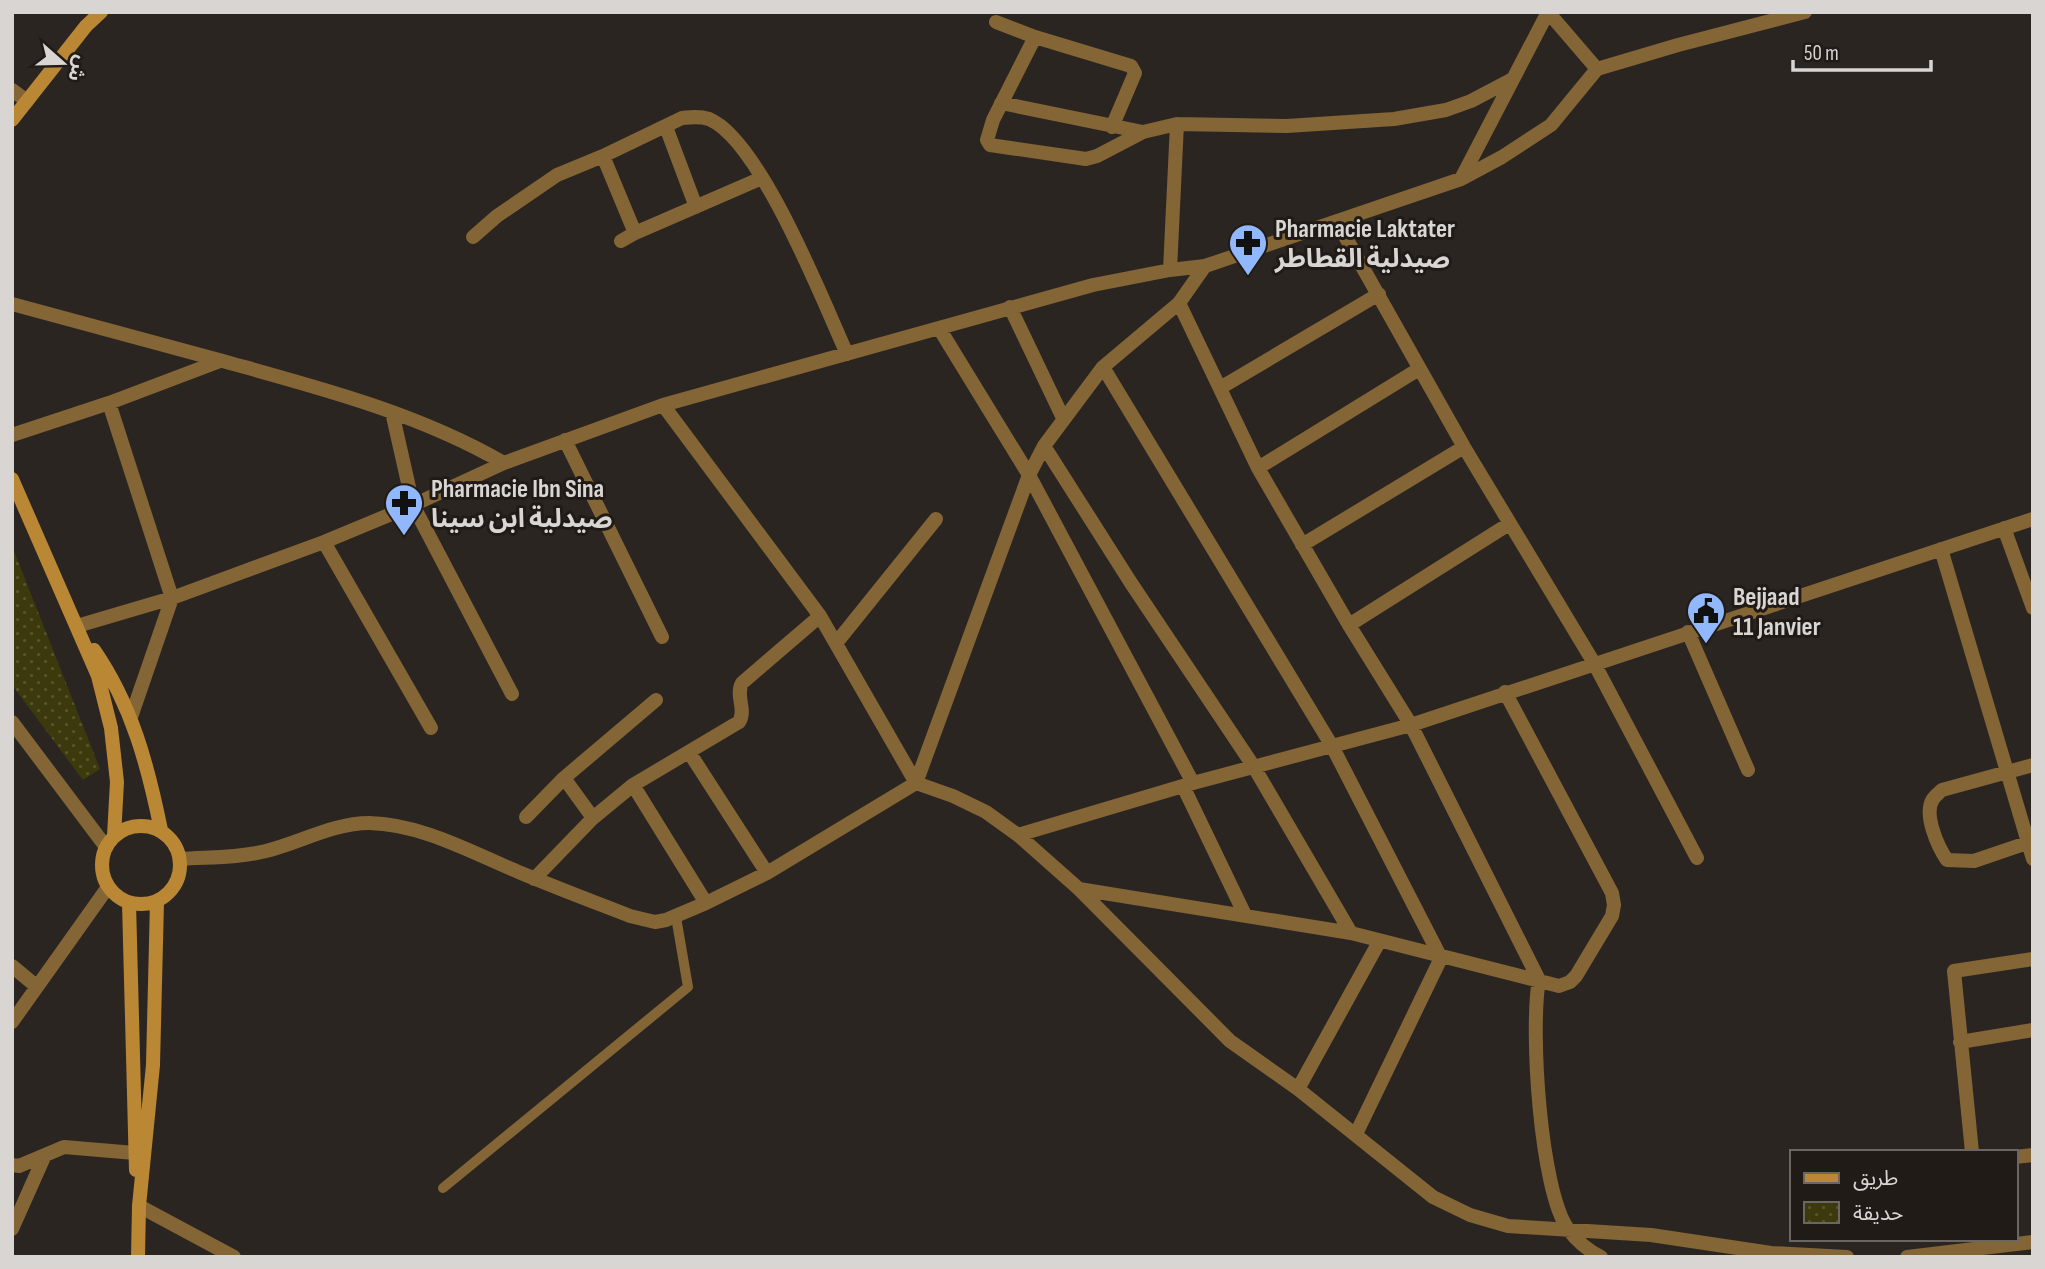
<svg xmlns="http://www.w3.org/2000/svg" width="2045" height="1269" viewBox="0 0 2045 1269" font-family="'Sofia Sans Condensed','Noto Sans Arabic',sans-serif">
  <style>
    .park { fill: url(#park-dots) }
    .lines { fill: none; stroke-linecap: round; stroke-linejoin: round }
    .service { stroke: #846535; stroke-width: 10 }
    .minor { stroke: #846535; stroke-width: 14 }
    .secondary { stroke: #ba8735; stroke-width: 14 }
    .labels { text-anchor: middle; stroke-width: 6; stroke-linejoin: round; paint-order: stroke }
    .poi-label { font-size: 26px; font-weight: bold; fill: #d9d5d3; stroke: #211b18; text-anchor: start }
  </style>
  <defs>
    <pattern id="park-dots" width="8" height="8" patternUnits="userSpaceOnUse" patternTransform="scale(1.75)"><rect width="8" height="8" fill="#3c390c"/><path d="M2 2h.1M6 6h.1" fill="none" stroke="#58552e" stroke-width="1.8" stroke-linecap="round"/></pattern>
  </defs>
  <rect width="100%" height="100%" fill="#2b2522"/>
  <!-- park -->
  <path class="park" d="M12 546 100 769 83 780 12 685Z"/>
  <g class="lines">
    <!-- service -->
    <path class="service" d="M443 1188 688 987 676 917"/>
    <!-- minor -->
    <path class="minor" d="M1548 12 1597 69
      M996 22 1035 37 1131 66 1135 73 1112 127
      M1035 37 993 120 987 140 990 145 1086 159 1097 156 1143 132 1177 124 1287 126 1394 119 1446 110 1471 101 1511 80
      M12 90 27 101
      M1001 103 1143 132
      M666 127 696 207
      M603 156 635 233
      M1461 179 1548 12
      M1337 222 1464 447 1594 663 1697 858
      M473 237 497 216 557 175 603 156 682 118C691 117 700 116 709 119 760 140 823 301 847 354
      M621 241 635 233 762 178
      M1170 270 1177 124
      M1179 303 1258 468 1349 625 1411 725 1539 980C1530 1028 1540 1190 1568 1229 1576 1240 1589 1251 1601 1257
      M12 304C81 323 150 342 219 360 316 387 416 412 504 463
      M1010 307 1063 418
      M939 328 1029 475 1193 783
      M1103 367 1332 746 1441 958 1356 1134
      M1220 388 1379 294
      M109 403 172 598 131 717
      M663 405 820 616 916 783 953 796 986 812 1018 835 1079 889 1230 1041 1298 1089 1433 1197 1470 1215 1508 1226 1651 1235 1771 1253 1847 1257
      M392 412 413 505 512 694
      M12 435 109 403 220 361
      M565 440 662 637
      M1044 446 1131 583 1254 767 1351 933
      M1258 468 1419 369
      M2004 528 2033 608
      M324 542 431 728
      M1302 545 1464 447
      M1941 549 2033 859
      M1349 625 1509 524
      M77 626 172 598 324 542 413 505 504 463 663 405 1093 285 1170 270 1205 266 1461 179 1502 157 1551 125 1597 69 1678 45 1805 12
      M1688 632 1748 770
      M837 642 936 519
      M12 722 106 847
      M689 752 767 873
      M2033 765 1942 790C1939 793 1936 795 1933 799 1923 814 1938 847 1947 860L1974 861 2033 841
      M564 778 593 818
      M633 785 706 903
      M1183 786 1245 915
      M526 817 564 778 656 700
      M1018 835 1193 783 1411 725 2033 519
      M181 859C209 857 239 858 266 851 299 843 334 823 369 823 422 824 473 853 521 873 557 888 594 902 630 916L655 922 666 920 706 903 767 873 916 783 1029 475 1044 446 1103 367 1179 303 1205 266
      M534 879 593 818 633 785 739 722C747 710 735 696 742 683L820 616
      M1079 889 1351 933 1559 986 1570 982 1576 976 1612 916 1614 905 1612 893 1505 692
      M12 966 36 986
      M12 1022 108 887
      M1960 1042 2033 1030
      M1298 1089 1379 942
      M1972 1152 1954 971 2033 959
      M2015 1157 2033 1155
      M12 1165 19 1166 64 1147 135 1153
      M139 1206 234 1257
      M12 1229 45 1155
      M1907 1257 2033 1242"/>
    <!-- secondary -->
    <path class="secondary" d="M12 120 86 26 101 12
      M12 479 98 676 111 728 117 782 114 836
      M94 650C132 705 148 766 161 830
      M102 865a39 39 0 1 1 78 0a39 39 0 1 1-78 0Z
      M129 903 136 1170
      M138 1257 139 1206 153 1065 157 902"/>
  </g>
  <!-- icons -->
  <defs>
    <symbol id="pharmacy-pin" viewBox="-11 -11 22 30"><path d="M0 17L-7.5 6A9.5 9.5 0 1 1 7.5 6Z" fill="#91b8fd" stroke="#211b18"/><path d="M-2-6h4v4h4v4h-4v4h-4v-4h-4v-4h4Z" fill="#111"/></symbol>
    <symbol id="civic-pin" viewBox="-11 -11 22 30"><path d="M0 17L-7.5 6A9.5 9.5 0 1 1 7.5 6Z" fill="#91b8fd" stroke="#211b18"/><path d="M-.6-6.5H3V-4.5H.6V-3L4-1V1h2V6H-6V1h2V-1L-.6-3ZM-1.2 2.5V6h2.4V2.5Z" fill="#111"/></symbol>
  </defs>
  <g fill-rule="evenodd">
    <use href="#pharmacy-pin" x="1226" y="221" width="44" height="60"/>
    <use href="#pharmacy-pin" x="382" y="481" width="44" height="60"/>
    <use href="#civic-pin" x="1684" y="589" width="44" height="60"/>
  </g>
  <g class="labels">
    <!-- poi labels -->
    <g class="poi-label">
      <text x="1275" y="237">Pharmacie Laktater<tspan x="1275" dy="30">صيدلية القطاطر</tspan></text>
      <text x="431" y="497">Pharmacie Ibn Sina<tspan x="431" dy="30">صيدلية ابن سينا</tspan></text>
      <text x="1733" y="605">Bejjaad<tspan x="1733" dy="30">11 Janvier</tspan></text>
    </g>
  </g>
  <!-- border -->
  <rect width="2045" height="1269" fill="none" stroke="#d9d5d3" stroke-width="28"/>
  <!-- legend -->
  <rect x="1790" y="1150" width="228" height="91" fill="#211b18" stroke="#6b6563" stroke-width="2"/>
  <rect x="1804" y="1173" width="35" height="10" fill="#ba8735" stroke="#6b6563" stroke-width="2"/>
  <text x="1853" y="1185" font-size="21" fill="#d9d5d3">طريق</text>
  <rect x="1804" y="1202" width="35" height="21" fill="url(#park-dots)" stroke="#6b6563" stroke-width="2"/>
  <text x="1853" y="1220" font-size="21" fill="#d9d5d3">حديقة</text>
  <!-- north arrow -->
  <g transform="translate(63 63) rotate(110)" stroke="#211b18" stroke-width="5" paint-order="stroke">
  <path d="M0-5L12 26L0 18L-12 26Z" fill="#d9d5d3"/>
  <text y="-10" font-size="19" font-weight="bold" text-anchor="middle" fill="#d9d5d3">ش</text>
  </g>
  <!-- scale -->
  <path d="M1793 60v10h138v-10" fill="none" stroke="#d9d5d3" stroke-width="3.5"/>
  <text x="1804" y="60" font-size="21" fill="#d9d5d3" stroke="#211b18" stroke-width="5" paint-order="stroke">50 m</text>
</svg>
